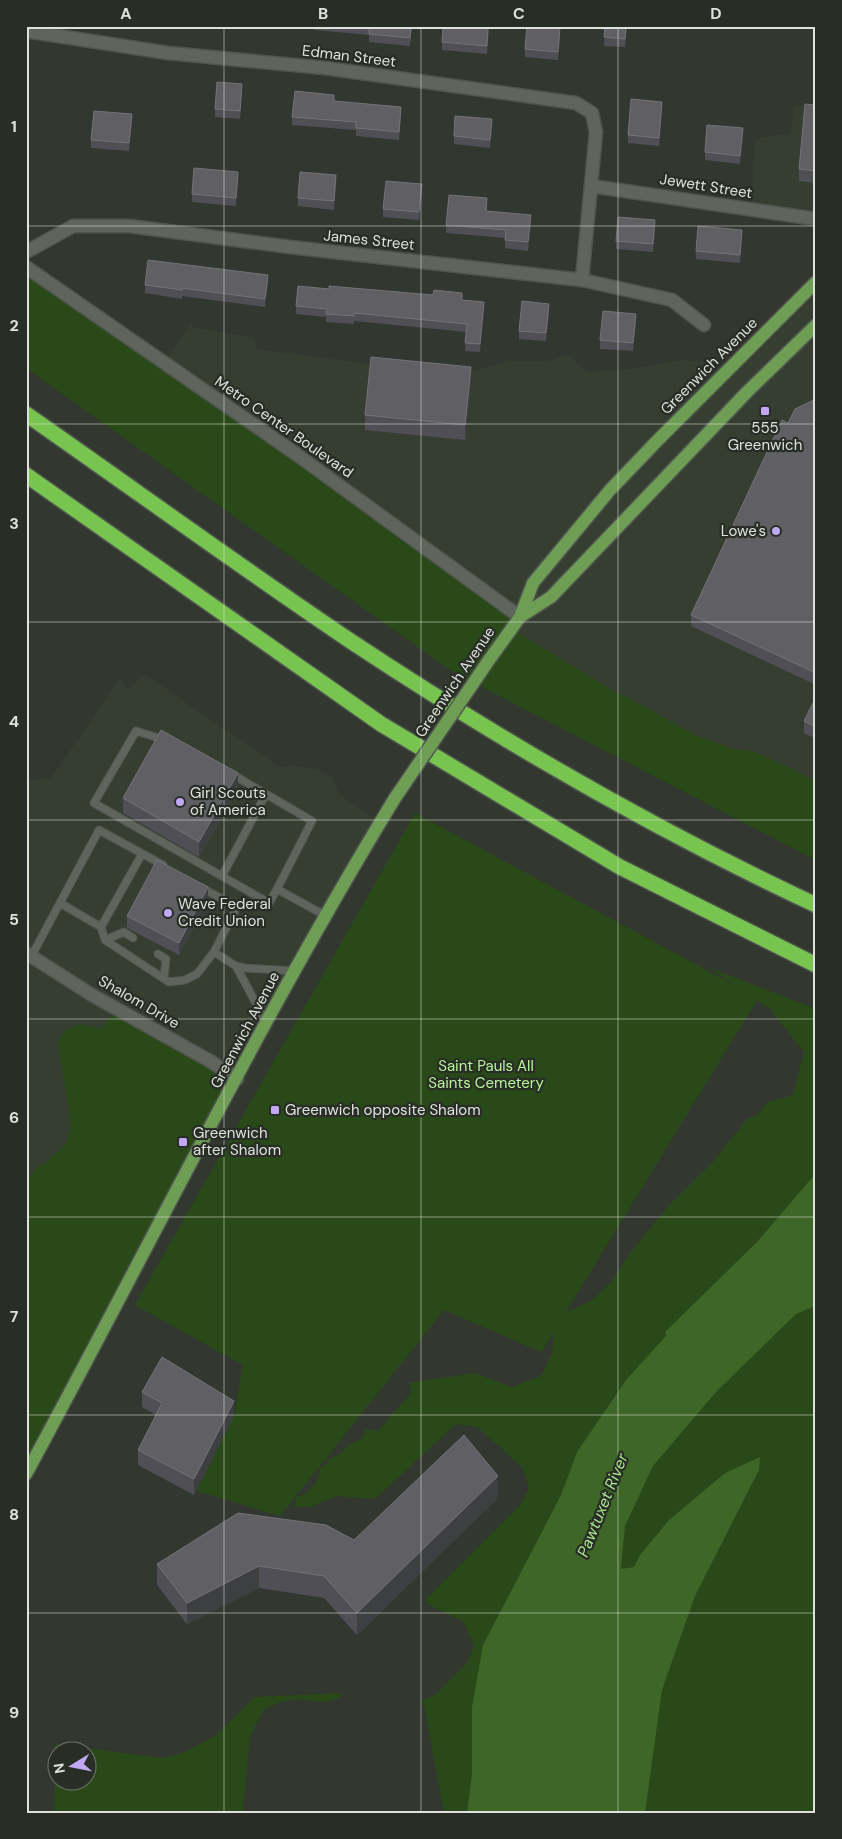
<svg xmlns="http://www.w3.org/2000/svg" width="842" height="1839" viewBox="0 0 842 1839" font-family="'DM Sans',sans-serif">
  <style>
    .built { fill: #353e31 }
    .green { fill: #294a18; fill-rule: evenodd }
    .water { fill: #3d6627 }
    .lines { fill: none; stroke-linecap: round; stroke-linejoin: round }
    .lane-casing { stroke: #51554f; stroke-width: 9 }
    .street-casing { stroke: #51554f; stroke-width: 15 }
    .secondary-casing { stroke: #51554f; stroke-width: 15 }
    .primary-casing { stroke: #51554f; stroke-width: 15 }
    .highway-casing { stroke: #51554f; stroke-width: 18 }
    .lane { stroke: #5f655d; stroke-width: 7 }
    .street { stroke: #5f655d; stroke-width: 12 }
    .secondary { stroke: #5f655d; stroke-width: 12 }
    .primary { stroke: #6d9e54; stroke-width: 12 }
    .highway { stroke: #77c44e; stroke-width: 15 }
    .primary-bridge-casing { stroke: #51554f; stroke-width: 15; stroke-linecap: butt }
    .primary-bridge { stroke: #6d9e54; stroke-width: 12 }
    .wall { fill: #514f56 }
    .shaded-wall { fill: #3e3f41 }
    .building { fill: #605f64; stroke: #747377 }
    .grid { fill: none; stroke: #dee1dc; stroke-width: 1; stroke-opacity: 0.55 }
    .poi-dot { fill: #c1a8f3; stroke: #282d26; stroke-width: 2 }
    .labels { text-anchor: middle; stroke-width: 4.5; stroke-linejoin: round; paint-order: stroke }
    .street-label { font-size: 15px; fill: #dee1dc; stroke: #282d26 }
    .poi-label { font-size: 15px; fill: #dee1dc; stroke: #282d26; text-anchor: start }
    .park-label { font-size: 15px; fill: #b7f49a; stroke: #282d26 }
    .water-label { font-size: 16px; font-style: italic; fill: #aae68d; stroke: #282d26 }
    .neatline { fill: none; stroke: #dee1dc; stroke-width: 2 }
    .grid-label { font-size: 16px; text-anchor: middle; font-weight: bold; fill: #dee1dc }
  </style>
  <rect width="100%" height="100%" fill="#323730"/>
  <!-- built -->
  <path class="built" d="M816 97V215L752 207 751 203 755 141 759 138 790 133 794 105 815 104Z
    M816 290V781L753 751 732 749 696 735 623 695 620 696 517 632 166 361 191 323 195 328 253 337 257 349 421 371 431 364 439 362 473 371 511 361H548L571 354 577 363 588 372 630 369 682 360 739 365Z
    M143 673 280 767 291 765 319 770 333 778 340 795 375 820 240 1077 101 1029 58 1043 71 1125 66 1144 45 1163 36 1168 31 1176 26 1177V781L51 778 121 677 124 686 130 689Z"/>
  <!-- green -->
  <path class="green" d="M26 264 520 617 517 632 620 695H623L696 735 732 749 753 751 816 781V860L478 685 467 682 26 368Z
    M415 813 736 986 708 967 816 1009V1173L757 1242 626 1380 577 1452 561 1495 483 1645 472 1774 467 1813H444L424 1705 422 1701 437 1693 467 1663 474 1646 464 1622 429 1605 425 1600 522 1503 529 1487 522 1467 477 1427 456 1424 375 1499 336 1496 310 1507H294L297 1497 307 1493 317 1481 320 1468 327 1464 328 1459 342 1453 347 1445 362 1439 366 1429 378 1431 411 1393 409 1383 475 1373 511 1387 541 1376 552 1353 554 1333 541 1352 444 1310 280 1516 197 1491 234 1416 243 1365 135 1305ZM757 1000 770 1009 804 1052 793 1095 768 1102 757 1115 747 1119 713 1162 671 1203 630 1253 611 1282 591 1301 566 1312Z
    M121 1005 234 1078 26 1478V1177L31 1176 36 1168 45 1163 66 1144 71 1125 58 1043 63 1032 79 1024 101 1029Z
    M816 1306V1813H645L662 1690 695 1596 759 1470 760 1457 725 1473 669 1520 640 1555 634 1567 621 1569 625 1526 653 1466 716 1392 796 1314Z
    M344 1693C331 1709 307 1697 290 1700 281 1701 271 1706 263 1710L250 1737 243 1806 244 1813H54L56 1744 162 1758 183 1753 216 1735 255 1697ZM58 1752H88V1782H58Z"/>
  <!-- water -->
  <path class="water" d="M816 1173V1306L796 1314 716 1392 653 1466 625 1526 621 1569 634 1567 640 1555 669 1520 725 1473 760 1457 759 1470 695 1596 662 1690 645 1813H467L472 1774V1707L483 1645 561 1495 577 1452 626 1380 666 1336 665 1332 757 1242Z"/>
  <g class="lines">
    <defs>
      <path id="lane" d="M165 740 136 731 94 803 269 903 277 889
        M230 773 312 821 277 889 326 916
        M222 876 266 794
        M200 887 237 907 214 952 236 966
        M60 903 101 927 105 940 169 982 185 980 197 974 214 952
        M101 927 142 854
        M105 940 124 932 133 938
        M158 954 166 959 164 978
        M31 957 99 830 163 865
        M266 1022 236 966 245 968 295 971"/>
      <path id="street" d="M26 31 168 53 325 68 576 103 592 113 596 132 582 280
        M591 186 816 219
        M26 252 73 226H129L290 247 582 280 672 300 704 325
        M26 953 92 995 210 1061 237 1079"/>
      <path id="secondary" d="M26 267 296 454 520 617"/>
      <path id="primary" d="M520 617 551 597 747 392 816 325
        M489 660 520 617 533 583 610 490 657 441 816 282
        M26 1474C149 1248 261 1017 395 798"/>
      <path id="highway" d="M26 414C135 490 242 568 352 642 500 740 655 830 816 905
        M26 475 381 724 620 867 816 965"/>
    </defs>
    <!-- lane casing -->
    <use href="#lane" class="lane-casing"/>
    <!-- street casing -->
    <use href="#street" class="street-casing"/>
    <!-- secondary casing -->
    <use href="#secondary" class="secondary-casing"/>
    <!-- primary casing -->
    <use href="#primary" class="primary-casing"/>
    <!-- highway casing -->
    <use href="#highway" class="highway-casing"/>
    <!-- lane -->
    <use href="#lane" class="lane"/>
    <!-- street -->
    <use href="#street" class="street"/>
    <!-- secondary -->
    <use href="#secondary" class="secondary"/>
    <!-- primary -->
    <use href="#primary" class="primary"/>
    <!-- highway -->
    <use href="#highway" class="highway"/>
    <defs>
      <path id="primary-bridge" d="M395 798 489 660"/>
    </defs>
    <!-- primary-bridge casing -->
    <use href="#primary-bridge" class="primary-bridge-casing"/>
    <!-- primary-bridge -->
    <use href="#primary-bridge" class="primary-bridge"/>
  </g>
  <!-- wall -->
  <path class="wall" d="M314 26H412L410 46 369 42V35L314 30Z
    M605 26H627L625 47 604 46Z
    M489 30 487 54 442 50V42Z
    M560 35 558 60 525 57V49Z
    M242 92 240 119 215 117V109Z
    M334 101 401 115 399 140 356 136V130L292 125V117Z
    M816 105V183L799 181V169Z
    M662 110 659 146 628 143V135Z
    M132 122 129 151 91 148V140Z
    M492 127 490 148 454 144V136Z
    M743 136 740 164 705 160V152Z
    M238 180 236 206 192 202V194Z
    M336 183 334 210 298 206V198Z
    M422 192 419 220 383 217V209Z
    M487 206V211L531 223 528 251 505 248V238L446 233V225Z
    M655 228 653 252 616 249V241Z
    M742 238 740 263 696 259V251Z
    M268 283 265 307 182 296V299L145 293V285Z
    M296 306 484 310 480 352 465 351 466 332 354 321V324L326 322V317L296 314Z
    M549 312 546 341 519 339V331Z
    M636 322 633 351 600 349V340Z
    M471 383 465 440 365 430V415Z
    M816 399V685L691 626V615L788 423Z
    M816 697V739L804 733V721Z
    M238 789 199 857 123 813V798Z
    M208 899 179 955 127 928V916Z
    M142 1392 234 1416 194 1495 138 1465V1450L156 1415 142 1407Z
    M498 1498 357 1635 324 1598 259 1588 187 1624 157 1585V1564L354 1540Z"/>
  <!-- shaded-wall -->
  <path class="shaded-wall" d="M489 26V30L487 54V46Z
    M560 27V35L558 60V52Z
    M242 84V92L240 119V111Z
    M662 102V110L659 146V138Z
    M132 114V122L129 151V143Z
    M492 119V127L490 148V140Z
    M743 128V136L740 164V156Z
    M238 172V180L236 206V198Z
    M336 175V183L334 210V201Z
    M422 184V192L419 220V212Z
    M531 215V223L528 251V242Z
    M655 220V228L653 252V244Z
    M742 230V238L740 263V255Z
    M268 275V283L265 307V299Z
    M484 302V310L480 352V344Z
    M549 304V312L546 341V333Z
    M636 314V322L633 351V343Z
    M471 367V383L465 440V425Z
    M238 773V789L199 857V842Z
    M208 887V899L179 955V943Z
    M234 1401V1416L194 1495V1479Z
    M498 1476V1498L357 1635V1613Z
    M259 1566V1588L187 1624V1603Z"/>
  <!-- building -->
  <path class="building" d="M366 26H411L410 38 369 34V27Z
    M443 26H488L487 46 442 42Z
    M527 26 560 27 558 52 525 49Z
    M605 26H626L625 39 604 37Z
    M217 82 242 84 240 111 215 109Z
    M295 91 334 95V101L401 107 399 132 356 128V122L292 117Z
    M631 99 662 102 659 138 628 135Z
    M805 104 816 105V171L799 169Z
    M94 111 132 114 129 143 91 140Z
    M455 116 492 119 490 140 454 136Z
    M707 125 743 128 740 156 705 152Z
    M194 168 238 172 236 198 192 194Z
    M300 172 336 175 334 201 298 198Z
    M386 181 422 184 419 212 383 209Z
    M449 195 487 198 486 211 531 215 528 242 505 240 506 230 446 225Z
    M618 217 655 220 653 244 616 241Z
    M698 226 742 230 740 255 696 251Z
    M148 260 268 275 265 299 182 288V290L145 285Z
    M298 286 329 289V286L433 295 434 290 462 293V300L484 302 480 344 465 343 467 324 354 313V316L326 314 327 309 296 306Z
    M522 301 549 304 546 333 519 331Z
    M603 311 636 314 633 343 600 340Z
    M371 357 471 367 465 425 365 415Z
    M816 399V673L691 615 782 420 788 423 795 409Z
    M816 697V727L804 721Z
    M161 730 238 773 199 842 123 798Z
    M157 860 208 887 179 943 127 916Z
    M162 1357 234 1401 194 1479 138 1450 162 1403 142 1392Z
    M464 1435 498 1476 357 1613 324 1576 259 1566 187 1603 157 1564 238 1513 326 1525 354 1540Z"/>
  <!-- grid -->
  <path class="grid" d="M224 26V1813M421 26V1813M618 26V1813M26 226H816M26 424H816M26 622H816M26 820H816M26 1019H816M26 1217H816M26 1415H816M26 1613H816"/>
  <!-- markers -->
  <g class="poi-dot">
    <rect x="760" y="406" width="10" height="10" rx="2.5"/>
    <circle cx="776" cy="531" r="5"/>
    <circle cx="180" cy="802" r="5"/>
    <circle cx="168" cy="913" r="5"/>
    <rect x="270" y="1105" width="10" height="10" rx="2.5"/>
    <rect x="178" y="1137" width="10" height="10" rx="2.5"/>
  </g>
  <g class="labels">
    <!-- street labels -->
    <g class="street-label">
      <text transform="translate(349 56) rotate(7)" y="5">Edman Street</text>
      <text transform="translate(706 186) rotate(9)" y="5">Jewett Street</text>
      <text transform="translate(369 240) rotate(6)" y="5">James Street</text>
      <text transform="translate(709 366) rotate(-45)" y="5">Greenwich Avenue</text>
      <text transform="translate(284 427) rotate(35)" y="5">Metro Center Boulevard</text>
      <text transform="translate(455 682) rotate(-56)" y="5">Greenwich Avenue</text>
      <text transform="translate(139 1002) rotate(30)" y="5">Shalom Drive</text>
      <text transform="translate(245 1030) rotate(-62)" y="5">Greenwich Avenue</text>
    </g>
    <!-- poi labels -->
    <g class="poi-label">
      <text x="765" y="433" text-anchor="middle">555<tspan x="765" dy="17">Greenwich</tspan></text>
      <text x="766" y="536" text-anchor="end">Lowe's</text>
      <text x="190" y="798">Girl Scouts<tspan x="190" dy="17">of America</tspan></text>
      <text x="178" y="909">Wave Federal<tspan x="178" dy="17">Credit Union</tspan></text>
      <text x="285" y="1115">Greenwich opposite Shalom</text>
      <text x="193" y="1138">Greenwich<tspan x="193" dy="17">after Shalom</tspan></text>
    </g>
    <!-- park labels -->
    <g class="park-label">
      <text x="486" y="1071">Saint Pauls All<tspan x="486" dy="17">Saints Cemetery</tspan></text>
    </g>
    <!-- water labels -->
    <g class="water-label">
      <text transform="translate(602 1505) rotate(-68)" y="6">Pawtuxet River</text>
    </g>
  </g>
  <!-- border -->
  <rect width="842" height="1839" fill="none" stroke="#282d26" stroke-width="55"/>
  <!-- north arrow -->
  <g transform="translate(72 1766) rotate(260)"><circle r="24" fill="#282d26" stroke="#71756f"/>
  <path d="M0-4L9 19L0 12L-9 19Z" fill="#c1a8f3"/>
  <text y="-8" font-size="14" font-weight="bold" text-anchor="middle" fill="#dee1dc">N</text>
  </g>
  <rect x="28" y="28" width="786" height="1784" class="neatline"/>
  <g class="grid-label">
    <text x="126" y="19">A</text>
    <text x="323" y="19">B</text>
    <text x="519" y="19">C</text>
    <text x="716" y="19">D</text>
    <text x="14" y="132">1</text>
    <text x="14" y="331">2</text>
    <text x="14" y="529">3</text>
    <text x="14" y="727">4</text>
    <text x="14" y="925">5</text>
    <text x="14" y="1123">6</text>
    <text x="14" y="1322">7</text>
    <text x="14" y="1520">8</text>
    <text x="14" y="1718">9</text>
  </g>
</svg>
